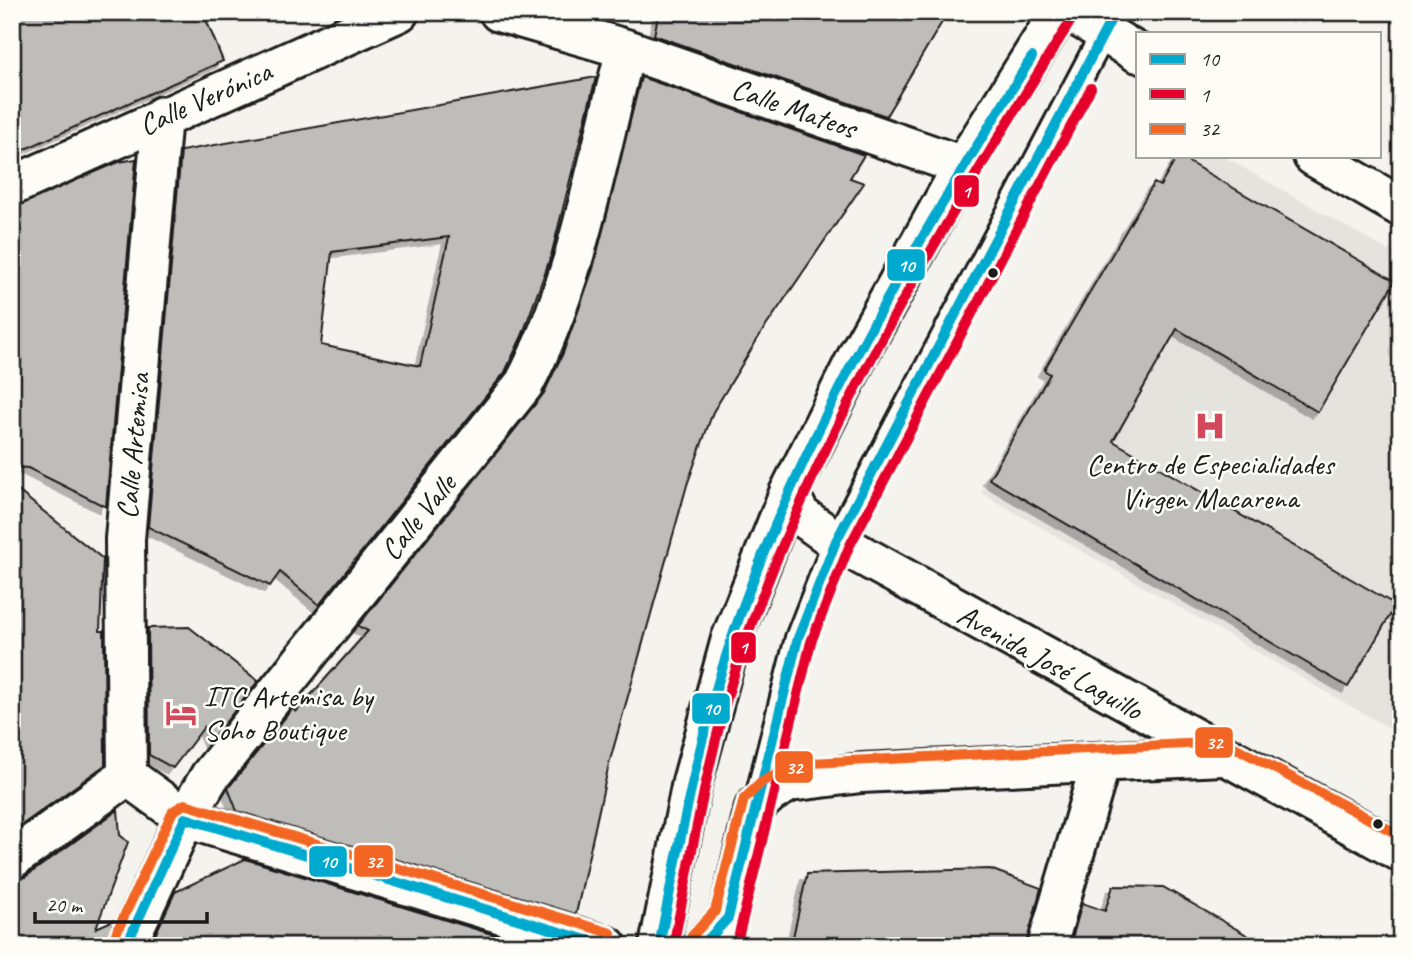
<svg xmlns="http://www.w3.org/2000/svg" width="1413" height="958" viewBox="0 0 1413 958" font-family="Caveat,sans-serif">
  <style>
    .built { fill: #e4e3de }
    .building { fill: #bebdba; stroke: #1c1c1c; stroke-width: 2; fill-rule: evenodd; filter: url(#shadow) }
    .lines { fill: none; stroke-linecap: round; stroke-linejoin: round }
    .service-casing { stroke: #1c1c1c; stroke-width: 30 }
    .minor-casing { stroke: #1c1c1c; stroke-width: 44 }
    .primary-casing { stroke: #1c1c1c; stroke-width: 44 }
    .service { stroke: #fdfcf7; stroke-width: 24 }
    .minor { stroke: #fdfcf7; stroke-width: 38 }
    .primary { stroke: #fdfcf7; stroke-width: 38 }
    .bus-1-casing { stroke: #fdfcf7; stroke-width: 16 }
    .bus-2-casing { stroke: #fdfcf7; stroke-width: 16 }
    .bus-3-casing { stroke: #fdfcf7; stroke-width: 16 }
    .bus-1 { stroke: #00a9ce; stroke-width: 10 }
    .bus-2 { stroke: #e4002b; stroke-width: 10 }
    .bus-3 { stroke: #f26522; stroke-width: 10 }
    .bus-dot { fill: #1c1c1c; stroke: #fdfcf7; stroke-width: 2.5 }
    .labels { text-anchor: middle; stroke-width: 5; stroke-linejoin: round; paint-order: stroke }
    .street-label { font-size: 30px; fill: #1c1c1c; stroke: #fdfcf7 }
    .poi-label { font-size: 30px; fill: #1c1c1c; stroke: #fdfcf7 }
    .line-badge { stroke: #fdfcf7; stroke-width: 2.5 }
    .badge-label { font-size: 19px; text-anchor: middle; font-weight: bold; fill: #fff }
  </style>
  <defs>
    <filter id="shadow"><feDropShadow dx="-6" dy="6" stdDeviation="0" flood-color="#0004"/></filter>
  </defs>
  <rect width="100%" height="100%" fill="#f4f3ee"/>
  <filter id="ink" filterUnits="userSpaceOnUse"><feTurbulence type="fractalNoise" baseFrequency=".0143" numOctaves="2"/><feDisplacementMap in="SourceGraphic" scale="14" xChannelSelector="R" yChannelSelector="G"/><feConvolveMatrix kernelMatrix="1 2 1 2 8 2 1 2 1" color-interpolation-filters="sRGB"/></filter>
  <g filter="url(#ink)">
    <!-- built -->
    <path class="built" d="M1178 156H1223L1401 258V735L981 493 1050 374 1044 370 1154 183 1160 185Z"/>
    <!-- building -->
    <path class="building" d="M12 12H203L223 61 12 155Z
      M659 12H948L886 116 654 35Z
      M596 77 551 256 522 336 505 372 319 605 280 572 270 586 148 527 181 151ZM449 237 420 366 321 345 332 252Z
      M641 77 864 155 850 178 864 183 760 335 713 412 687 485 609 764 576 914 237 811 228 788 292 709 296 712 368 631 358 626 544 393 563 353 593 269Z
      M1178 156 1395 281 1318 412 1177 329 1113 441 1396 605 1348 687 989 479 1050 374 1044 370 1154 183 1160 186Z
      M136 159 106 507 28 468 12 467V207L119 162Z
      M17 490 103 559 100 631H104L105 765 12 832V634H15Z
      M189 627 258 681 210 742 204 727 173 768 149 755 148 628Z
      M118 810 120 835 128 842 96 928 114 920 105 946H12V881L25 877Z
      M245 859 531 946H150L175 892Z
      M990 869 1041 888 1026 946H791L807 874Z
      M1113 886 1163 887 1266 946H1070L1082 903 1105 911Z"/>
    <g class="lines">
      <defs>
        <path id="service" d="M756 805 798 638 836 541 1115 12"/>
        <path id="minor" d="M499 12 626 49 963 166
          M1070 12 1138 53
          M1313 156 1401 207
          M12 186 399 12
          M127 776 125 539 162 116
          M127 776 185 818 607 946
          M12 859 127 776
          M126 946 185 818 210 776 524 384C577 283 597 159 626 49
          M702 946 728 918 755 807 770 793 789 782 861 773 1223 756
          M1047 946 1101 762"/>
        <path id="primary" d="M789 493 800 515 836 541 1401 852
          M659 946 692 782 731 639 789 493 859 353 963 166 1060 12"/>
      </defs>
      <!-- service casing -->
      <use href="#service" class="service-casing"/>
      <!-- minor casing -->
      <use href="#minor" class="minor-casing"/>
      <!-- primary casing -->
      <use href="#primary" class="primary-casing"/>
      <!-- service -->
      <use href="#service" class="service"/>
      <!-- minor -->
      <use href="#minor" class="minor"/>
      <!-- primary -->
      <use href="#primary" class="primary"/>
      <defs>
        <path id="bus-1" d="M126 946 185 818 606 946
          M659 946C680 842 698 738 732 638 800 436 919 237 1032 57
          M702 946 728 918 798 638 836 541 1115 12"/>
        <path id="bus-2" d="M673 946C694 845 710 739 745 642 824 420 947 217 1072 19
          M736 946 811 642 849 547 1091 88"/>
        <path id="bus-3" d="M692 936 715 911 744 799 762 782 782 770 811 763 1225 742 1401 836
          M113 940 173 811 185 804 611 933"/>
      </defs>
      <!-- bus-1 casing -->
      <use href="#bus-1" class="bus-1-casing"/>
      <!-- bus-2 casing -->
      <use href="#bus-2" class="bus-2-casing"/>
      <!-- bus-3 casing -->
      <use href="#bus-3" class="bus-3-casing"/>
      <!-- bus-1 -->
      <use href="#bus-1" class="bus-1"/>
      <!-- bus-2 -->
      <use href="#bus-2" class="bus-2"/>
      <!-- bus-3 -->
      <use href="#bus-3" class="bus-3"/>
    </g>
  </g>
  <!-- icons -->
  <defs>
    <symbol id="hospital-bare" viewBox="-9 -9 18 18"><path d="M-5-5h3v3.5h4V-5h3V5h-3V1.5h-4V5h-3Z" fill="#d1495b" stroke="#fdfcf7" stroke-width="2.5" paint-order="stroke"/></symbol>
    <symbol id="hotel-bare" viewBox="-9 -9 18 18"><path d="M-6-4.5h1.5V1H6V5H4.5V3h-9V5H-6ZM-4 0a1.8 1.8 0 1 1 3.6 0ZM.5 0V-2.5h3Q6-2.5 6 0Z" fill="#d1495b" stroke="#fdfcf7" stroke-width="2.5" paint-order="stroke"/></symbol>
  </defs>
  <g fill-rule="evenodd">
    <use href="#hospital-bare" x="1188" y="404" width="44" height="44"/>
    <use href="#hotel-bare" x="159" y="691" width="44" height="44"/>
  </g>
  <!-- markers -->
  <g class="bus-dot">
    <circle cx="993" cy="273" r="6"/>
    <circle cx="1378" cy="824" r="6"/>
  </g>
  <g class="labels">
    <!-- street labels -->
    <g class="street-label">
      <text transform="translate(205 98) rotate(-24)" y="10">Calle Verónica</text>
      <text transform="translate(794 108) rotate(19)" y="10">Calle Mateos</text>
      <text transform="translate(133 446) rotate(-85)" y="10">Calle Artemisa</text>
      <text transform="translate(418 517) rotate(-51)" y="10">Calle Valle</text>
      <text transform="translate(1050 662) rotate(29)" y="10">Avenida José Laguillo</text>
    </g>
    <!-- poi labels -->
    <g class="poi-label">
      <text x="1210" y="474">Centro de Especialidades<tspan x="1210" dy="34">Virgen Macarena</tspan></text>
      <text x="204" y="706" text-anchor="start">ITC Artemisa by<tspan x="204" dy="34">Soho Boutique</tspan></text>
    </g>
  </g>
  <g class="line-badge">
    <rect x="953" y="174" width="27" height="34" rx="7" fill="#e4002b"/>
    <rect x="886" y="248" width="40" height="34" rx="7" fill="#00a9ce"/>
    <rect x="730" y="631" width="27" height="33" rx="7" fill="#e4002b"/>
    <rect x="691" y="692" width="40" height="33" rx="7" fill="#00a9ce"/>
    <rect x="1194" y="726" width="40" height="33" rx="7" fill="#f26522"/>
    <rect x="774" y="750" width="40" height="34" rx="7" fill="#f26522"/>
    <rect x="353" y="844" width="41" height="34" rx="7" fill="#f26522"/>
    <rect x="308" y="845" width="40" height="33" rx="7" fill="#00a9ce"/>
  </g>
  <g class="badge-label">
    <text x="966" y="198">1</text>
    <text x="906" y="272">10</text>
    <text x="743" y="654">1</text>
    <text x="711" y="715">10</text>
    <text x="1214" y="749">32</text>
    <text x="794" y="774">32</text>
    <text x="374" y="868">32</text>
    <text x="328" y="868">10</text>
  </g>
  <!-- margin -->
  <rect width="1413" height="958" fill="none" stroke="#fdfcf7" stroke-width="42"/>
  <rect x="21" y="21" width="1371" height="916" fill="none" stroke="#1c1c1c" stroke-width="2.5" filter="url(#ink)"/>
  <!-- legend -->
  <rect x="1136" y="32" width="245" height="126" fill="#fdfcf7" stroke="#a3a29f" stroke-width="2"/>
  <rect x="1150" y="54" width="35" height="10" fill="#00a9ce" stroke="#a3a29f" stroke-width="2"/>
  <text x="1200" y="66" font-size="21" fill="#1c1c1c">10</text>
  <rect x="1150" y="89" width="35" height="10" fill="#e4002b" stroke="#a3a29f" stroke-width="2"/>
  <text x="1200" y="102" font-size="21" fill="#1c1c1c">1</text>
  <rect x="1150" y="124" width="35" height="10" fill="#f26522" stroke="#a3a29f" stroke-width="2"/>
  <text x="1200" y="136" font-size="21" fill="#1c1c1c">32</text>
  <!-- scale -->
  <path d="M35 912v10h172v-10" fill="none" stroke="#1c1c1c" stroke-width="3.5"/>
  <text x="46" y="912" font-size="21" fill="#1c1c1c" stroke="#fdfcf7" stroke-width="5" paint-order="stroke">20 m</text>
</svg>
